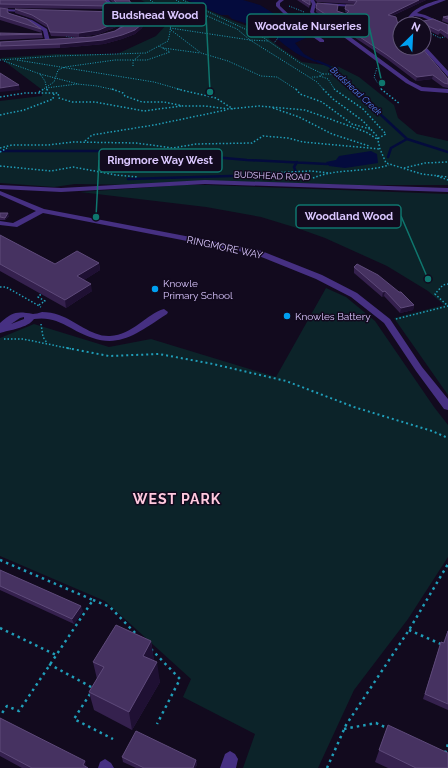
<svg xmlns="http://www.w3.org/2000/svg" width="448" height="768" viewBox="0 0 448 768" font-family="Raleway,sans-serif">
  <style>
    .green { fill: #0c2329 }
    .water { fill: #040b3d }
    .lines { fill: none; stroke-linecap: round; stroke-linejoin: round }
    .stream-far1 { stroke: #040b3d; stroke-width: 2 }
    .stream { stroke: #040b3d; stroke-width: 2.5 }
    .path-far3 { stroke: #209eb9; stroke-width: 1; stroke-dasharray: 1 1.5; stroke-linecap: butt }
    .path-far2 { stroke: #209eb9; stroke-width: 1.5; stroke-dasharray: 1.5 2; stroke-linecap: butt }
    .path-far1 { stroke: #209eb9; stroke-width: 2; stroke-dasharray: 2 3; stroke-linecap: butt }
    .path { stroke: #209eb9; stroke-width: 2.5; stroke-dasharray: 2.5 4; stroke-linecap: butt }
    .minor { fill: #463082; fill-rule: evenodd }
    .wall { fill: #35214e }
    .shaded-wall { fill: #1f1033 }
    .building { fill: #463261; stroke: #5e4a7a }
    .poi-dot { fill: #00a0f2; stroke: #120a1e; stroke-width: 1.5 }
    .labels { text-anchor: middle; stroke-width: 3; stroke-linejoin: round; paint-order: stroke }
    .far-water-label { font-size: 9px; font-style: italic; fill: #58f; stroke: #120a1e }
    .far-street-label { font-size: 9px; fill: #dbc7ff; stroke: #120a1e }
    .street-label { font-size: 10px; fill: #dbc7ff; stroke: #120a1e }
    .poi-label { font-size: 10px; fill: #dbc7ff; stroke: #120a1e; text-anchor: start }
    .district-label { font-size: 14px; font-weight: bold; letter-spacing: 1px; fill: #ffc9de; stroke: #120a1e }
    .leader { fill: none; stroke: #0f766e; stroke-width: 1.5 }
    .callout-dot { fill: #0f766e; stroke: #120a1e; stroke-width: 1.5 }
    .callout { fill: #120a1e; stroke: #0f766e; stroke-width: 1.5 }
    .callout-label { font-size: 11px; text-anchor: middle; font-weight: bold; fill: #dbc7ff }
  </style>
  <rect width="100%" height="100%" fill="#120a1e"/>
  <!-- green -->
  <path class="green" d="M141 0H185L236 22 267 33 269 39 281 48 302 62 339 67 359 77 394 105 398 118 417 134 448 141V185H348L255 182 136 185 75 184 54 187 0 183V101L42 96 41 89 0 58 56 54H117L156 36 167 24 166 14Z
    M183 185H209L448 194V395L394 318 444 305 428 291 387 266 325 238 297 228 261 217 206 207 80 192Z
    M326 288 346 297 375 321 434 407 448 425V557L408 619 354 690 318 768H243L255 734 183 697 191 679 105 601 0 556V338L34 324 109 347 151 339 276 377Z"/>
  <!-- water -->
  <path class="water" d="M187 0H243L260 5 302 31 306 38 295 43 304 54 320 63C302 59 288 48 275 37L277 33 232 19 228 15H221Z
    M371 151 377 154 378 163 345 168 329 166 326 162 336 160 339 156Z"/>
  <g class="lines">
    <!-- stream-far1 -->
    <path class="stream-far1" d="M317 61 329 66 354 90"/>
    <!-- stream -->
    <path class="stream" d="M353 89 407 139 448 152
      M0 151H146L247 160 327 164
      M388 157 391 148 407 139
      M128 179 295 174 296 172 294 167 297 162"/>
    <!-- path-far3 -->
    <path class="path-far3" d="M176 0 198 12 237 29 250 40 317 82 324 90
      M183 0 264 38 300 63 323 74 318 77H312
      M289 6 304 12
      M170 28 250 40 268 41
      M171 30 201 53 228 61 261 76 277 77 297 90
      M424 30 440 38 448 36
      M274 34 278 38 274 43
      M66 36 77 39
      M163 48 200 53
      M0 60 57 56 146 53 168 41C174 18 169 13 150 0
      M17 60 154 82 182 90
      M4 61 40 74 45 81 47 90
      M133 66V61L140 55
      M377 68 374 77 382 90
      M40 74 78 84
      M323 74H336L339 76
      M320 76 328 79 335 90
      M46 88 77 84 97 86 115 90
      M42 90 54 82 58 70 65 67 115 60H147L170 52 159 46"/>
    <!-- path-far2 -->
    <path class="path-far2" d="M47 89 48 92
      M112 89 123 93 125 96 142 102H164L183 106H205L229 109 259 106 305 110 366 132 377 139 386 134 363 109 334 89
      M177 89 216 98 233 109
      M296 89 300 94 322 102 352 124 370 129
      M323 89 333 99 363 121 377 136 380 149 386 163 422 174 448 177
      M381 89 400 104
      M39 92 44 89
      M0 97 25 93H58L59 98 72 102H95L144 111 181 106
      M273 108 299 117 332 134 369 146
      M0 115 24 110 53 99 54 93
      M85 141 92 135 154 125 226 110
      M0 148 12 145H48L73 142 136 143 173 148 196 144 252 143 263 136 288 138 303 142 380 149
      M0 152 7 148
      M0 166 51 171 73 167 116 175 138 177
      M404 168 425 163 448 162
      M246 174 311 171 329 173
      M437 176 448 180
      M313 178C337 168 364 173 389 165
      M0 287H6L41 307
      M39 305 45 301 38 297 41 294
      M396 319 448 306 435 294 443 285 448 284
      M41 324 43 337 47 343
      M4 339H23L72 349"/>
    <!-- path-far1 -->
    <path class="path-far1" d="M67 348 109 356 159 354 213 364 286 381 354 407 432 431 448 438"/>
    <!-- path -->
    <path class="path" d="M0 560 93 600 19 711 7 706 0 716
      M93 600 110 607 138 636
      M0 628 56 655
      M409 630 443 645
      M151 649 180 679 157 724
      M49 664 93 688
      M90 694 74 719 113 739
      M344 729 376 723 389 729
      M445 753 448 744
      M327 768 346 725 409 630 448 564"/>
    <!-- minor -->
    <path class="minor" d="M104 0H109L128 21 124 29 118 33 113 32 120 27 123 21Z
      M279 0H284L280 3V6L295 20 324 40V42H320L292 22 276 6V3Z
      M310 0H314L316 4 314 12 321 20 345 33 410 81 422 87 448 89V93L421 91 406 83 341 35 317 22 310 12 312 4Z
      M439 0H446L423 9 417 13 425 15 448 25V28L422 17 414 16 409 24H405C410 9 425 4 439 0Z
      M324 3 354 5 356 6 354 7 322 5Z
      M0 9 27 10 29 11 27 12 0 11Z
      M14 15 32 20 47 29 50 41 45 40 43 31 28 22 14 17Z
      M424 45 448 71V77L422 48H424Z
      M205 180 448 188V192L205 184 61 192 0 189V185L61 188Z
      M0 191 44 209 259 250 322 275 357 293 390 319 422 367 448 399V410L444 409 416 371 384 323 351 297 316 279 254 254 43 213 17 227 0 225V221L13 223 36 211 0 195Z
      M164 309 168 312 167 314C130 338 114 353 71 328 58 321 49 317 34 319 28 328 9 330 0 333V323C13 312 16 311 33 314 35 314 39 313 42 312 48 312 54 313 59 315 76 321 92 337 110 336 133 335 146 314 164 309ZM24 317V319L11 324 20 318Z
      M230 751 235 754 238 759 236 768H220L225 754Z
      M105 759 111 763 114 768H98L100 762Z"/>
  </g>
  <!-- wall -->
  <path class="wall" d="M0 0 110 6 111 9 0 8Z
    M110 0H129L131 3 147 10V14L142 28 135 34 122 39 104 44 60 48 0 50V42L92 37 115 31 124 26 128 18Z
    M297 0H310V4L309 8Z
    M315 0H426L392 16 400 48 448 79V88L443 87 432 79 416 81 387 59 316 12V8L337 11 346 14 347 13 345 12 346 5H354L355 4 317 2Z
    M0 8 8 9 9 13 41 29 42 33 0 20Z
    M15 9 121 17V21L116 27 99 34 79 37 51 36 48 28 33 19 15 13Z
    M448 16V23L442 21 443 17Z
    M419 22 448 25V39L440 33 438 35 424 28V24H418Z
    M0 33 42 34 43 38 0 40Z
    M0 213 9 216 5 220H0Z
    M0 235 55 264 99 263 100 270 84 280 92 291 66 308 0 271Z
    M354 267 414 305 413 310 400 313 384 296 382 297 354 273Z
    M0 570 83 611 74 624 0 590Z
    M448 630V710L423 699 439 648 441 642 443 643Z
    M151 641 154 661 160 682 132 730 94 710 89 692 97 679 93 662Z
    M0 718 87 768H88H22L0 756Z
    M388 725 448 768H388L375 762Z
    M122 757 196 760 197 765 195 768H136L123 762Z"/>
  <!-- shaded-wall -->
  <path class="shaded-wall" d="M419 0H426L387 18 388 15Z
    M147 10V14L142 28 135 34 122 39 104 44 60 48V44L135 30Z
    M121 17V21L116 27 99 34 79 37V33Z
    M433 75 432 79 416 81 417 77Z
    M19 85 20 90 0 92V88Z
    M8 213 9 216 5 220V218Z
    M99 263 100 270 78 284 77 276Z
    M91 284 92 291 66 308 65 300Z
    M385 291 384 296 382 297 383 292Z
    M414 305 413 310 400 313 401 308Z
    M81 606 83 611 74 624 72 619Z
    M151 641 154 661 143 656Z
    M157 662 160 682 132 730 129 712Z
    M196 760 197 765 195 768H193Z
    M85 761 87 768 83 765Z"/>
  <!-- building -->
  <path class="building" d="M0 0H105L110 6 0 4Z
    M114 0H129L131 3 147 10 142 24 135 30 122 35 103 40 60 44 0 46V42L92 37 115 31 124 26 129 16Z
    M302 0H310V5Z
    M348 0H419L388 15 396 17 400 32V48H422L448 79V84L444 83 433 75 417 77 387 55 316 8 317 3 338 5 337 11 346 14 349 11 345 9 346 5H354L357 1Z
    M0 8 8 9 7 11 8 13 27 19 41 29 0 16Z
    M15 9 116 12 121 17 115 23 99 30 79 33 50 32 47 24 32 15Z
    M448 16V19L443 17Z
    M433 19 448 25V34L440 29 439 31 419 22Z
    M0 33 42 34 0 35Z
    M0 73 19 85 0 88Z
    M0 213H8L5 218 0 217Z
    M0 235 55 264 77 251 99 263 77 276 91 284 65 300 0 264Z
    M357 264 378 275 399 292H401L414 305 401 308 385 291 383 292 354 267Z
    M0 570 81 606 72 619 0 586Z
    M116 625 151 641 143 656 157 662 129 712 89 692 104 667 93 662Z
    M448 631V704L425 694 441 642 444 643Z
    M0 718 85 761 83 765 88 768H32L0 751Z
    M388 725 448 753V768H416L379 750Z
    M136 731 196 760 193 768H144L122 757Z"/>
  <!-- markers -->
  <g class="poi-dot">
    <circle cx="155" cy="289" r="4"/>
    <circle cx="287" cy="316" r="4"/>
  </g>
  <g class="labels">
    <!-- far-water labels -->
    <g class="far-water-label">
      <text transform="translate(356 91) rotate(43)" y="3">Budshead Creek</text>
    </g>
    <!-- far-street labels -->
    <g class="far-street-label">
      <text transform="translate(272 176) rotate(2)" y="3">BUDSHEAD ROAD</text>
    </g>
    <!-- street labels -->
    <g class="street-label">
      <text transform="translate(225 247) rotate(12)" y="4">RINGMORE WAY</text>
    </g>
    <!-- poi labels -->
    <g class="poi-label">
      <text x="163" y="287">Knowle<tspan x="163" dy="12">Primary School</tspan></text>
      <text x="295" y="320">Knowles Battery</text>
    </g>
    <!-- district labels -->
    <g class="district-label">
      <text x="177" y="504">WEST PARK</text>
    </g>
  </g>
  <!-- callouts -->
  <path class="leader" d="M210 92L206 15M382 83L369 26M96 217L99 160M428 279L401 216"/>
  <g class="callout-dot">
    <circle cx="210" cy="92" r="4"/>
    <circle cx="382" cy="83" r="4"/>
    <circle cx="96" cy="217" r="4"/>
    <circle cx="428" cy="279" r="4"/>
  </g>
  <g class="callout">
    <rect x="103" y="3" width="103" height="23" rx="4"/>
    <rect x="247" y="14" width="122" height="23" rx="4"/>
    <rect x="99" y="149" width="123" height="23" rx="4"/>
    <rect x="296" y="205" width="105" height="23" rx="4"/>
  </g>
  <g class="callout-label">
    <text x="155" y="19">Budshead Wood</text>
    <text x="308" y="30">Woodvale Nurseries</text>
    <text x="160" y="164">Ringmore Way West</text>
    <text x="349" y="220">Woodland Wood</text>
  </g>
  <!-- north arrow -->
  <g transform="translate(412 36) rotate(24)"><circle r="19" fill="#120a1e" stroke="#625678"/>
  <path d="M0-3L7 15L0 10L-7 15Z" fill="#00a0f2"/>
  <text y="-6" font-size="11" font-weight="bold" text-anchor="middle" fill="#dbc7ff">N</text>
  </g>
</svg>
